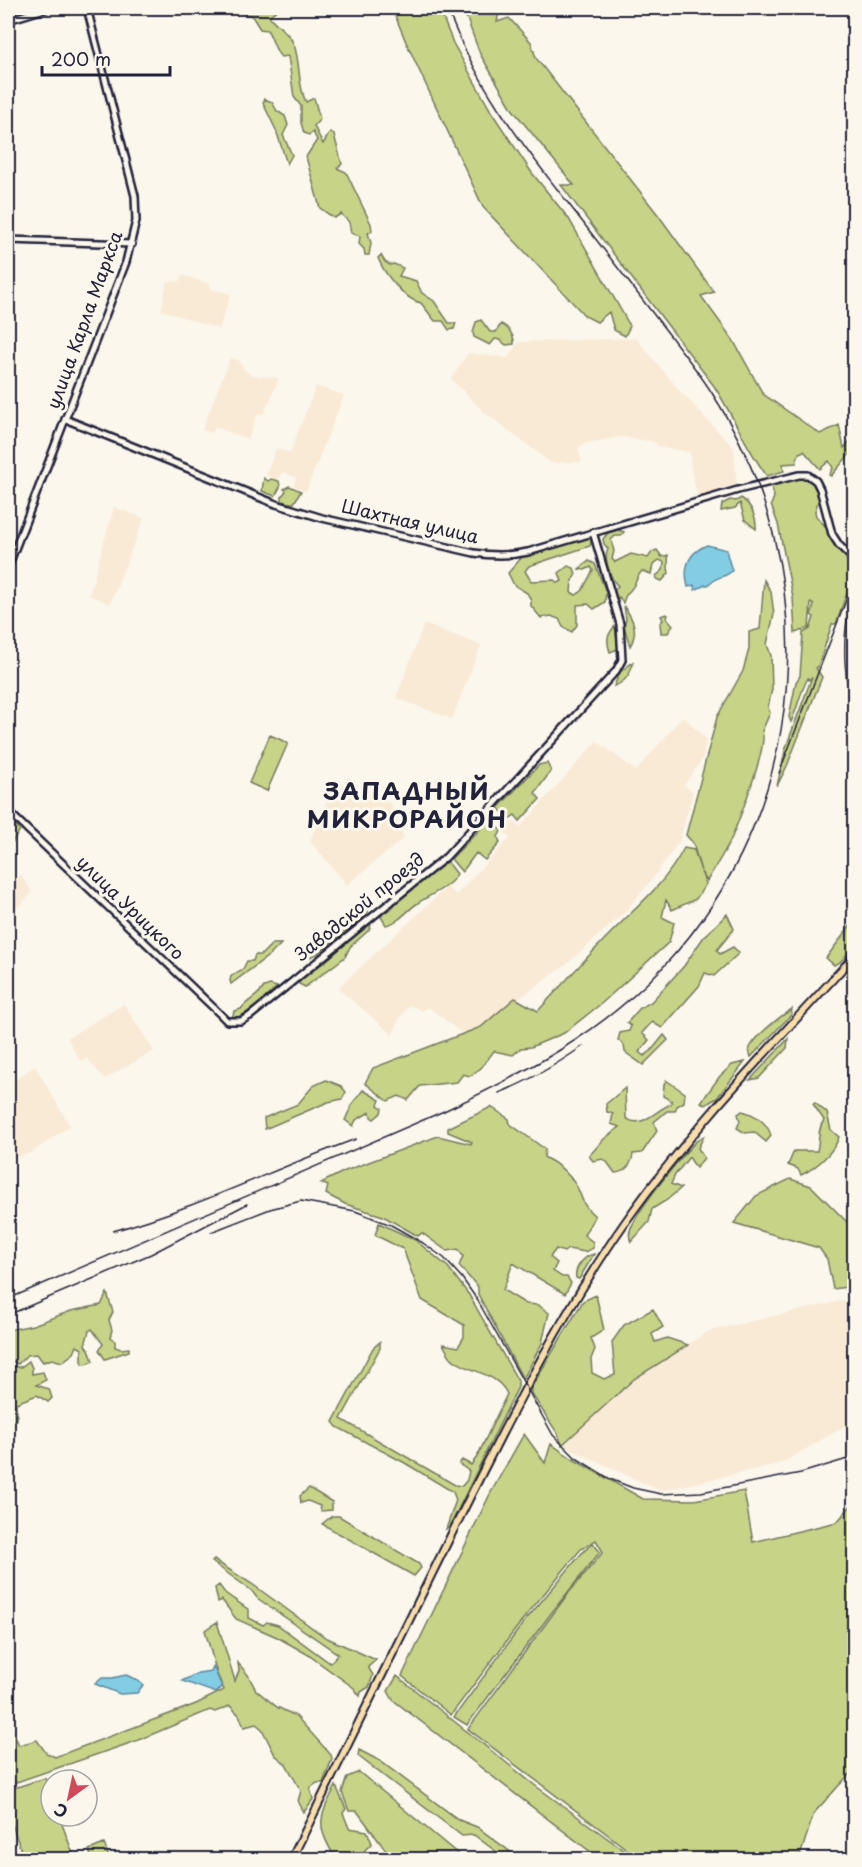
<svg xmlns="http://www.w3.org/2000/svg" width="862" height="1867" viewBox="0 0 862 1867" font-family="'Playpen Sans',sans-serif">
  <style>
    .built { fill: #f9ead6 }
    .green { fill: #c7d386; stroke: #747a60; stroke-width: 1.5 }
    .water { fill: #83cde4; stroke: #5c89a0; stroke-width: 1.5 }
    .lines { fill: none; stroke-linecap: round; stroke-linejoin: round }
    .secondary-casing { stroke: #22223b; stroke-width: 10 }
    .primary-casing { stroke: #22223b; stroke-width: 10 }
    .secondary { stroke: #fbf7ec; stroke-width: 5 }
    .primary { stroke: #f8deab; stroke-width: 6 }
    .rail { stroke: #22223b; stroke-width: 1.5 }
    .labels { text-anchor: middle; stroke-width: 6; stroke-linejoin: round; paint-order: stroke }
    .street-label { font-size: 18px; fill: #22223b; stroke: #fbf7ec }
    .district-label { font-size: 24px; font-weight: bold; letter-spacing: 1.5px; fill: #22223b; stroke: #fbf7ec }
  </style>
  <rect width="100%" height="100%" fill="#fbf7ec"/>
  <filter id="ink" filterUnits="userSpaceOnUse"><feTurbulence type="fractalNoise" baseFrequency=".0167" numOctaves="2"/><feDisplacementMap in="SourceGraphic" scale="12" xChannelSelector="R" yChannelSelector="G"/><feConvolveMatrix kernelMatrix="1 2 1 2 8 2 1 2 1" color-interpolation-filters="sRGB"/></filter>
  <g filter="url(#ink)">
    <!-- built -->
    <path class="built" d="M182 275 210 284 211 289 231 294 219 329 161 310 167 282 180 281Z
      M636 338 680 391 734 448 737 488 698 500 691 468 690 452 658 447 655 442 621 437 587 443 578 448 582 462 551 463 484 412 451 379 468 353 508 358 518 342Z
      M230 358 239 360 244 369 252 375 279 378 264 414 258 413 248 439 215 427 212 433 202 430Z
      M316 386 344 395 306 491 294 486 296 477 282 472 278 480 266 475 276 448 290 453Z
      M114 507 144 518 110 604 89 595Z
      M851 611 854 613V694L848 692Z
      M424 624 481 645 452 719 396 698Z
      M683 716 706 739 703 758 684 785 693 792 679 842 653 878 625 912 566 965 466 1036 428 1007 422 1011 410 1005 399 1019 393 1035 340 990V986L447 887 456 895 510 838 504 832 514 822 520 827 597 741 636 771Z
      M335 781 390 803 404 838 347 885 310 841Z
      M21 875 32 892 22 904 13 910 8 909V881L10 883Z
      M124 1004 154 1051 104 1079 87 1058 80 1061 67 1038Z
      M35 1066 70 1126 29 1154 8 1159V1084Z
      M854 1298V1421L782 1463 661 1491 562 1445 634 1379 709 1331Z"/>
    <!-- green -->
    <path class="green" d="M244 8H277L278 9 269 16C277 26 290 33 294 45 301 64 297 84 306 102L314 98 320 119 314 126 323 144 330 132 334 135 342 164 337 168 346 172 371 224 372 231 368 233 371 243 369 255H365L364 249 359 244 360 236 351 233 349 222 341 214 334 218 320 208 306 157 317 140 313 132 309 135 304 133 301 123V106L294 97 288 56 281 57C274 50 273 38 267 30L260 29 252 16 244 14Z
      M392 8H439L453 43 492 113 532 173 569 219 630 326 625 336 614 330 609 312 597 322 585 316 483 207 406 42Z
      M463 8H500L497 22 509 18 531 42 536 58 659 216 714 292 701 296 733 340 763 394 820 434 839 425 844 448 854 436V449L831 476 829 475 833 468 829 461 820 469 804 451 799 453 796 463 783 464 784 471 767 476C746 448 733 415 714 386L561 185H574L513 110 480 54Z
      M265 99 272 102 277 111 285 116 288 125 283 135 292 155 287 164 276 130 263 103Z
      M381 255 385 262 390 265 394 264 403 268 399 276 416 281 422 293 434 301 449 323H456L454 329 449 330 443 321H435L421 303C405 300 384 274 378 258Z
      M481 320 490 332H496L501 324C508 327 515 336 514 344L506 345 500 340 495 339 490 345 474 337 473 333 476 322Z
      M264 478 268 481 271 479 279 481 280 487 275 496 262 491Z
      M795 479H806L815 485 819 499 815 511 816 516 827 528 836 547 854 563V573L836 624H832L818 667 816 668 822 677 787 766 777 786 786 747 812 677 809 680 808 678C800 692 798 707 791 722L789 717 796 682 800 676 803 633 810 629 814 617 811 615 814 605 811 603 809 628 795 633 793 597 778 524 771 505 774 497 771 484Z
      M289 486 301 491 294 503H288L282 501V496L286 491 284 489Z
      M741 498C751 504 757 518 756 529L745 520 740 503 735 508 721 511 722 504 730 500 736 501Z
      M618 530 624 532 621 536H615L611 540 614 551 612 559 615 562 631 554 648 558 652 552 657 550 662 557 668 555C669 562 667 567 669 573L662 581 657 579 656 576 663 570 664 562 659 560 653 565 651 574 642 571C637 576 637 580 634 585 629 594 626 591 623 603L619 597 616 602 614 590 618 586C610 578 603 559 608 549L604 544 603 539 608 533Z
      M587 537 592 539 590 546 529 566 525 571 531 581 554 580 558 583 562 581 559 573 568 566 574 568 576 574 572 581 571 592 576 595 582 591 593 570 591 567 585 570 579 569 589 561 595 564 606 592 605 602 594 609 588 604 577 605V625L572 632 563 627 559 619 551 616 541 618 531 606V600L527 593 514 585 508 573 522 557Z
      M764 580 771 592 774 614 767 644 771 656 772 689 768 707 770 713 762 731C769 744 739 820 732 837 725 852 715 867 707 881L701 872 706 884 696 899 672 910 666 900 662 917 674 923 669 942 602 1003 564 1033 531 1047 521 1048 513 1055 494 1051 481 1068 470 1076 463 1074 457 1082 420 1086 408 1100 399 1096 388 1101 365 1083 373 1068 481 1027 515 998 538 1011C561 986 584 960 608 936 637 906 664 886 684 848L694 850 701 871 693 843 686 835 717 717 743 671 749 649V632L760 629Z
      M624 606C633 619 639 631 630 646L624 626 626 619Z
      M666 614 668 615 667 618 673 625 668 633H661L660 623 663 620 661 616Z
      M615 626 618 649 610 652C606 640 607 635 615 626Z
      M633 662C631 674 626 682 614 686L620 672Z
      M270 735 288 743 267 791 249 783Z
      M547 763 551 771 535 793 540 799 520 821 515 815 509 819 498 808 539 765Z
      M8 818 20 830 8 849Z
      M492 821 501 831 498 837 500 843 485 860 476 853 462 872 451 859 487 822Z
      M447 861 457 874C449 888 431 894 418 903 407 910 399 923 386 925L381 917 383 913 391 909 397 902Z
      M363 907 367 909 368 912 364 917 318 953 308 958 311 951 336 932 340 926 352 921Z
      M727 914 734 929 717 950 720 954 733 947 739 953 714 976 705 973 699 986 662 1028 652 1022 642 1033 649 1040 639 1052 644 1056 651 1051 664 1035 668 1040 643 1065 625 1052 624 1045 618 1040 620 1033 629 1031 631 1026 627 1023 640 1008 651 1002 684 966 703 938Z
      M854 921V947L840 962 834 965 826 958Z
      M369 923 371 925 369 930 350 947 345 957 305 987 299 984 302 978 326 961Z
      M272 944H281L271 954 231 984 230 981 231 976 243 969 247 961H253L255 955H261Z
      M270 985 277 987C264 999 250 1014 232 1019L234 1011 241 1009C247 1000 258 997 264 987Z
      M792 1009 791 1015 751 1057 749 1050C754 1037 779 1017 792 1009Z
      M788 1039 787 1048 759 1078 750 1080Z
      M745 1062 717 1098 705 1105 701 1102 720 1076 732 1065Z
      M326 1080 341 1086 346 1092 342 1099 328 1102 265 1129 264 1118 298 1104 313 1086Z
      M666 1080 685 1093 684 1102 677 1106 675 1111H667L654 1122 657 1131 642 1153 633 1154C632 1164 626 1172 615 1173L607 1162 603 1159 593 1161 589 1156 604 1139 620 1127 611 1124 613 1114 607 1112 606 1104 625 1088 626 1118C642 1130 655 1110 671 1104L672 1101 663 1096 664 1085Z
      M363 1090 380 1100 378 1105 382 1108 381 1113 374 1119 371 1117 370 1112 356 1120 353 1126 345 1120 353 1103Z
      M815 1103 827 1113 831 1130 839 1137C834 1152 816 1168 801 1175L798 1169 788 1165 794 1151H817C820 1139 817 1130 824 1120L813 1104Z
      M491 1107 509 1119 510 1124 545 1149 544 1157C558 1164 569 1173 577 1187 584 1201 581 1204 595 1216L584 1235 593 1242V1248L585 1252 568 1249 564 1252 556 1249 550 1257 557 1263 553 1271 562 1277H567L571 1283 565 1294 513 1263 503 1290 526 1304 538 1305 549 1313 542 1343 523 1379 478 1294V1287L459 1266 463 1256 458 1249 447 1251 422 1233 418 1236 383 1216 345 1204 326 1194 328 1186 321 1183 345 1171 438 1136 471 1144 472 1142 448 1132V1128Z
      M742 1111C755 1114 768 1123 771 1136L766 1142 754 1132 745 1133 737 1128 740 1121 738 1114Z
      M704 1136 698 1148 704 1158 696 1168 689 1157 675 1175 671 1184 681 1188 667 1200 652 1209 649 1222 631 1242C628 1235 629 1230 633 1224 640 1208 691 1141 704 1136Z
      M790 1179 811 1186 854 1229V1286L833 1289 827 1259 819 1248 734 1223 756 1196Z
      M379 1223 415 1240 448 1267 469 1295 518 1381V1387L449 1528 446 1529 456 1500 453 1492 405 1463 337 1427 333 1422 373 1348 380 1342V1348L341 1419 455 1485 462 1486 467 1480 469 1471 459 1464 462 1460 471 1465 477 1457 507 1394C498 1373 469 1372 454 1360 449 1357 446 1349 443 1344L458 1347 464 1337V1325L422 1300 403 1249 375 1235Z
      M594 1254 579 1279 576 1278C574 1268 584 1256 594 1254Z
      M107 1293 113 1312 109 1320 112 1330 110 1337 115 1341V1347L121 1349 129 1348V1351L105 1359 99 1350 103 1344 92 1329 89 1331 85 1345 89 1349 93 1361 86 1364 82 1363V1349L77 1346 74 1353 62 1362 52 1359 43 1362 37 1354 27 1355 18 1364 12 1361 9 1356 8 1358V1330L33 1325 71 1311 101 1305Z
      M596 1295 604 1330 591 1338 595 1349 591 1359 592 1373 604 1379 615 1375 612 1342 624 1325 653 1309 663 1327 652 1334 655 1342 667 1338 688 1345 634 1379 562 1445 558 1434 531 1393V1388L583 1301Z
      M29 1361 32 1368V1374L43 1372 46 1380 36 1385 49 1389 52 1398 48 1402 37 1395 16 1403 17 1420 9 1422 8 1367H21Z
      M524 1434 545 1463 551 1444 573 1459 643 1499 694 1500 744 1491 753 1542 837 1522 854 1502V1769L814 1813 799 1859H640L468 1729 567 1595 603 1552 596 1540 581 1549 524 1618 451 1715 402 1676 490 1494Z
      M309 1488 332 1502V1510L321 1511 320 1506 308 1501 301 1503 300 1496Z
      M332 1516H339L419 1564 421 1568 414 1576 322 1524Z
      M593 1543 600 1552 552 1612 467 1725 454 1717 524 1622 582 1553Z
      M214 1560 252 1584 325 1637 376 1660 368 1667 373 1675 369 1687 361 1692 360 1696 354 1688 307 1654 277 1637 236 1619 222 1600 218 1602 215 1588 219 1585 225 1593 249 1610V1618L263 1625 267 1622 278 1625 330 1663 338 1654 257 1598 252 1591 212 1562Z
      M217 1622 235 1681 239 1671 238 1663 248 1675 256 1690 277 1707 296 1716 331 1755 332 1759 323 1783H317L310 1788 313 1799 304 1812 298 1801 301 1791 286 1764 275 1755 262 1729 256 1724 244 1727 239 1715 230 1706 215 1712 210 1710 136 1741 8 1785V1720L19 1745 37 1740 46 1753 55 1757 196 1704 224 1690 217 1674 205 1630Z
      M397 1676 537 1787 636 1859H600L393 1700 388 1691Z
      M359 1750 380 1761 459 1820 477 1827 520 1859H506L474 1835 462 1836 358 1756Z
      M359 1772 464 1859H392L357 1811H349L342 1792 347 1777Z
      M45 1778 51 1795V1816H59L75 1859H28L23 1856 8 1813V1790Z
      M336 1786 346 1809 343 1813 349 1828 367 1831 372 1843 364 1851 365 1859H336C317 1827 317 1820 336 1786Z
      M104 1844 110 1859H92L89 1850Z"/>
    <!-- water -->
    <path class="water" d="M707 545 727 550V554L732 571C725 578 715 576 708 585H705L695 590 694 585 688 587C683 568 688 553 707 545Z
      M213 1666 222 1687 216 1693 182 1681 198 1673 211 1671Z
      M126 1675 137 1680 143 1685 137 1693 120 1694 95 1684 102 1678H112Z"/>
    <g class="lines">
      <defs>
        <path id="secondary" d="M8 20 48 8
          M8 240 132 244
          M65 419 276 504 322 518 474 553C493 556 509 556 528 552L738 490 799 475H808L816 481 820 489 832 534 839 545 854 560
          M8 567 126 262 136 221 135 196 87 8
          M8 811 220 1014 227 1021H241L250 1016 446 857 616 671 622 660 620 624 593 532"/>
        <path id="primary" d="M291 1860C345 1750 399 1641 453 1531 506 1425 558 1318 626 1221 693 1126 776 1042 854 956"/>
      </defs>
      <!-- secondary casing -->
      <use href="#secondary" class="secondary-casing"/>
      <!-- primary casing -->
      <use href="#primary" class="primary-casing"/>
      <!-- secondary -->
      <use href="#secondary" class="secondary"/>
      <!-- primary -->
      <use href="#primary" class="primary"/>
      <!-- rail -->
      <path class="rail" d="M848 616C838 665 854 705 854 753
        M779 773 854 580
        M499 1093C529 1081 556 1065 583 1046
        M113 1231C197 1208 275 1168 356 1139
        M211 1232 270 1209 301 1201 355 1211 391 1225 423 1243 444 1258 462 1278 478 1301 553 1435 576 1458 610 1479 633 1488 661 1494 701 1492 801 1473 854 1457
        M8 1299 444 1111C525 1073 603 1032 664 966 811 809 827 572 712 393 699 372 683 353 668 333 635 290 601 246 568 203 520 142 474 81 447 8
        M8 1315 151 1254 247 1204"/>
    </g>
  </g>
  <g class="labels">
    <!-- street labels -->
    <g class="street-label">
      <text transform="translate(85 320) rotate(-70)" y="6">улица Карла Маркса</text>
      <text transform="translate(410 522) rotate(13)" y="6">Шахтная улица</text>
      <text transform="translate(360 907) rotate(-39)" y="6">Заводской проезд</text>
      <text transform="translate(130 908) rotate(44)" y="6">улица Урицкого</text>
    </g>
    <!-- district labels -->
    <g class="district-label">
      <text x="407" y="800">ЗАПАДНЫЙ<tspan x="407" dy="28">МИКРОРАЙОН</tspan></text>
    </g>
  </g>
  <!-- margin -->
  <rect width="862" height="1867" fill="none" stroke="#fbf7ec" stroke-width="30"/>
  <rect x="15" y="15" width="832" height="1837" fill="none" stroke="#22223b" stroke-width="2" filter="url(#ink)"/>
  <!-- north arrow -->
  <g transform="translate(69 1798) rotate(213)"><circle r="28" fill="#fbf7ec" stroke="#a4a2a5" stroke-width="1.5"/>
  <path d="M0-4.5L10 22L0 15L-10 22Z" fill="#d1495b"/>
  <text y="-9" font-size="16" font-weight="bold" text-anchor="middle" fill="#22223b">С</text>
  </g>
  <!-- scale -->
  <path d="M42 66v9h128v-9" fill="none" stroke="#22223b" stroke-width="3"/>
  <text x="51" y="66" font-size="18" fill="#22223b" stroke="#fbf7ec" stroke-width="4.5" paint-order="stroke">200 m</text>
</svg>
